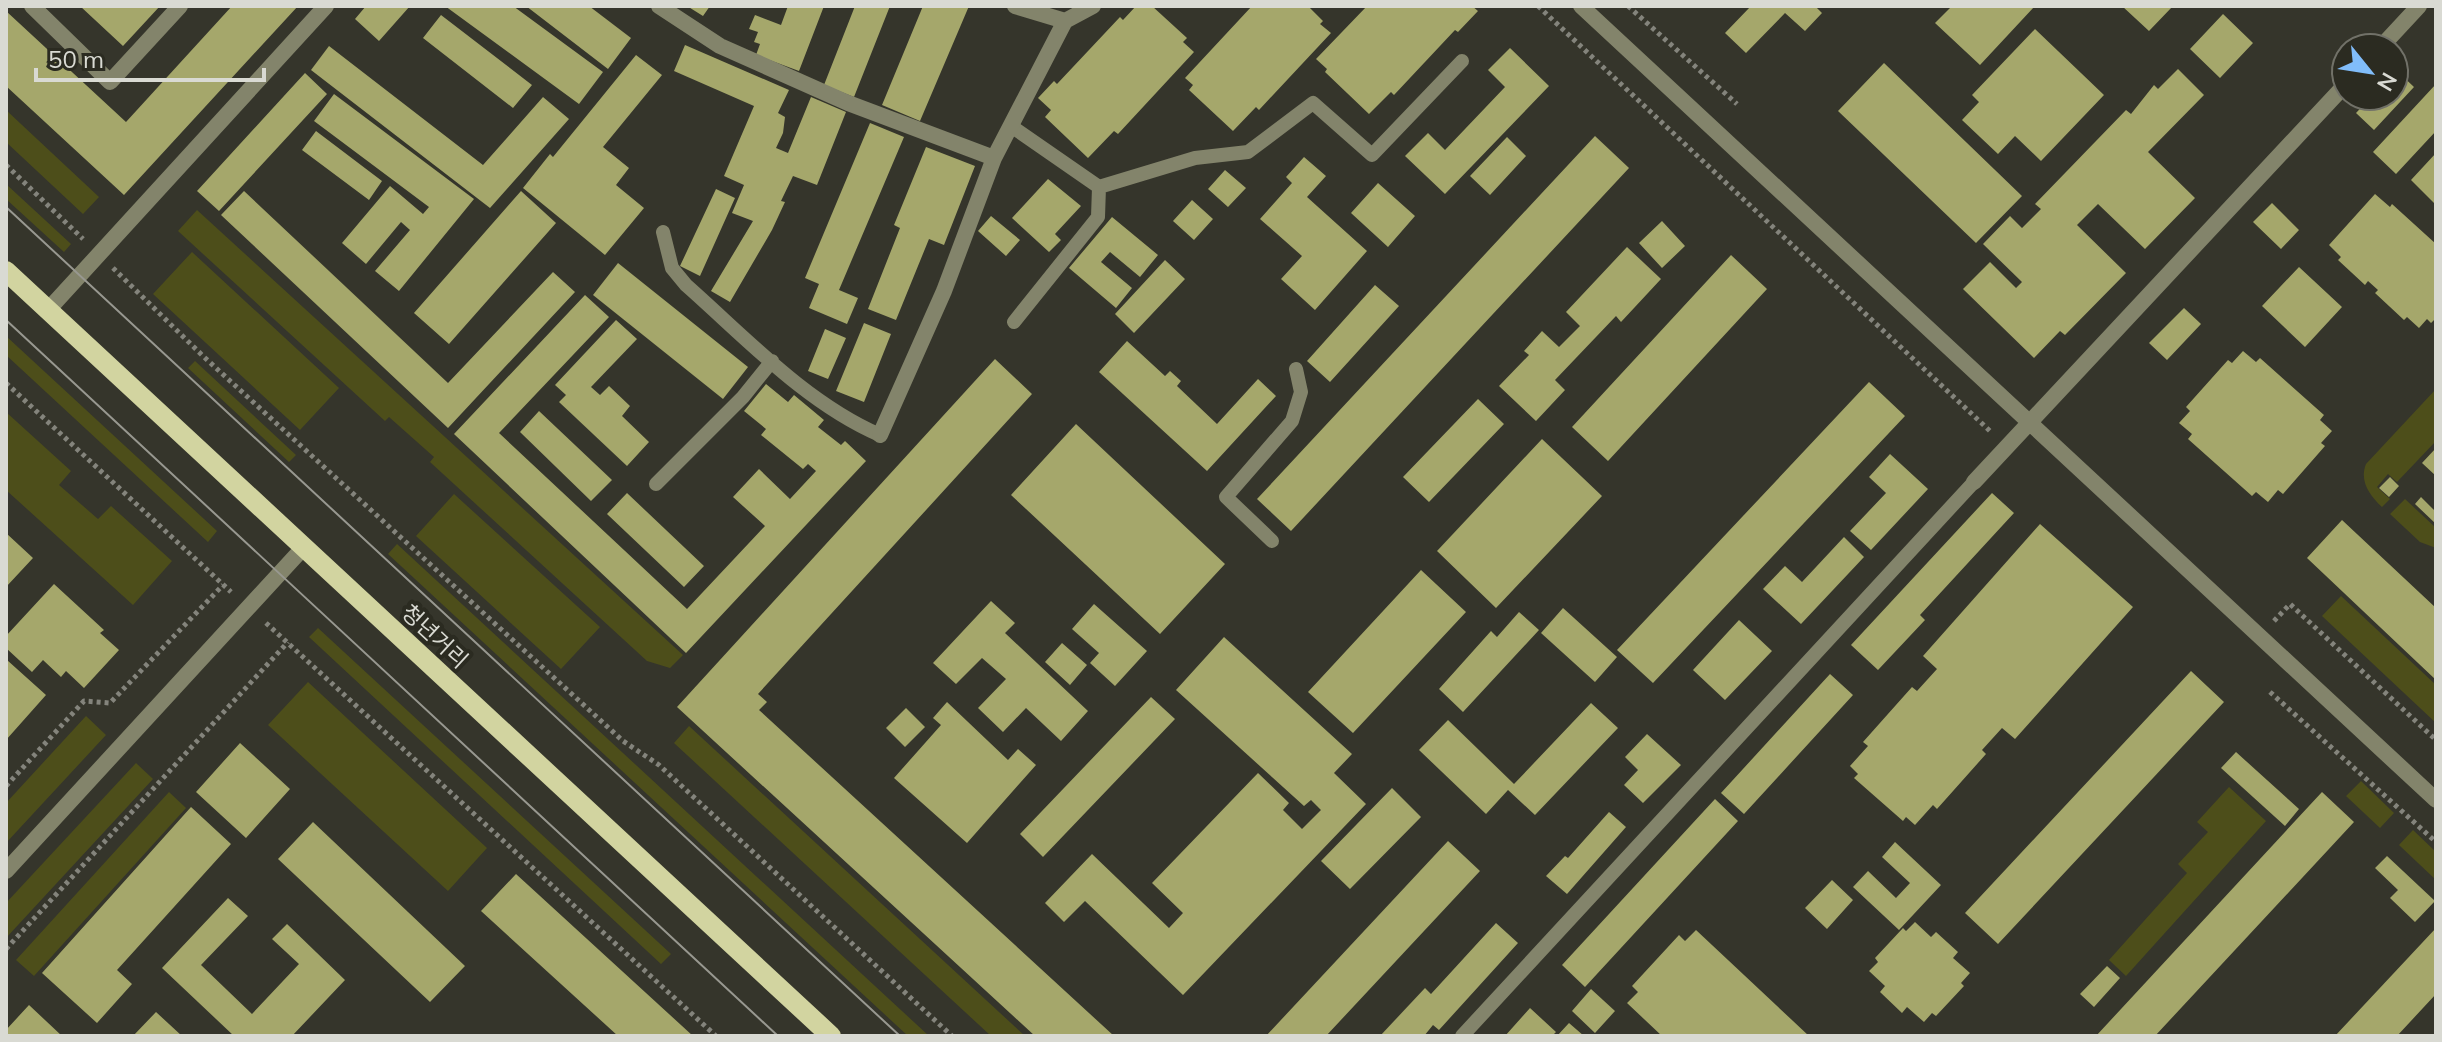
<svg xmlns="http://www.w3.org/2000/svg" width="2442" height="1042" viewBox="0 0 2442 1042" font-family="Mulish,'Noto Sans KR',sans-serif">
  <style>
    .green { fill: #4d4e1a }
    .building { fill: #a5a76b }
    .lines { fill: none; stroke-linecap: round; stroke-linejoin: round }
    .path { stroke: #84847c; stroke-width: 5; stroke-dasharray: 4 4; stroke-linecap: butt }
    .lane { stroke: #83846b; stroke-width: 14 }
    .street { stroke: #83846b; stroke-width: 16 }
    .primary { stroke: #d2d4a0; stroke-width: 20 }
    .tram { stroke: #989890; stroke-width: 2 }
    .labels { text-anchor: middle; stroke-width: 8; stroke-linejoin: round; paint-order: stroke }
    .street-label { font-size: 22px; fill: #d9dad3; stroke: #2b2b21 }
  </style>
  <rect width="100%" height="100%" fill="#35352b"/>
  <!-- green -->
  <path class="green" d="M6 110 99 197 83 214 6 142Z
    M6 184 71 244 64 252 6 199Z
    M197 210 683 655 670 668 647 661 430 462 434 457 389 417 385 421 178 231Z
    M192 252 339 388 300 430 153 294Z
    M6 336 217 531 208 542 6 355Z
    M195 361 296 455 289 462 188 368Z
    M2436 389V441L2397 482 2388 474 2377 487 2390 499 2382 507C2370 496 2359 481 2366 464Z
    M6 412 71 471 59 485 98 519 111 506 172 561 133 605 6 490Z
    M454 494 600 627 561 669 416 536Z
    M2405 499 2436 528V548L2420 542 2390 514Z
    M397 544 929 1036H908L388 554Z
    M2341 596 2436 685V723L2322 616Z
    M318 628 671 954 661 964 309 637Z
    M308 682 487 848 448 891 268 725Z
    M86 716 106 735 6 843V803Z
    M689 726 1025 1036H991L674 743Z
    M136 763 153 779 6 938V903Z
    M2361 781 2394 813 2380 828 2346 796Z
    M2229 787 2266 821 2126 976 2109 960 2187 873 2178 864 2208 832 2197 822Z
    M169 792 186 808 34 976 16 960Z
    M2413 830 2436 852V880L2399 845Z"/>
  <!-- building -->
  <path class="building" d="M80 6H160L123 46Z
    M232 6H298L124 195 6 86V11L126 122Z
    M366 6H410L379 41 355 19Z
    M445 6H513L603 72 579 104Z
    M526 6H589L631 38 608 69Z
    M687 6H710L703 16Z
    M788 6H824L799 71 756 55 760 44 754 42 758 32 749 29 755 15 781 25Z
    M855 6H890L854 97 824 85Z
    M923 6H969L920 121 882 105Z
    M1136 6H1152L1187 38 1183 42 1194 52 1118 134 1114 131 1088 158 1045 117 1051 110 1038 98 1054 81 1057 84 1120 17 1123 20Z
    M1252 6H1308L1323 21 1320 24 1331 33 1259 110 1256 107 1233 131 1189 90 1193 85 1185 78Z
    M1367 6H1472L1478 11 1458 32 1455 30 1394 95 1391 92 1369 114 1325 72 1327 69 1316 59Z
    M1751 6H1815L1822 13 1805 31 1785 13 1746 53 1725 33Z
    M1952 6H2035L1980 65 1935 23Z
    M2122 6H2173L2149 31Z
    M2223 14 2253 43 2220 78 2190 49Z
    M441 15 532 85 513 108 423 38Z
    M2035 29 2104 95 2041 161 2015 136 1998 154 1962 120 1979 102 1972 95Z
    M685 45 789 90 778 113 785 117 783 133 776 148 788 153 811 97 846 112 817 185 793 176 781 201 785 202 772 230 730 302 711 291 753 221 732 213 744 185 724 176 754 106 674 71Z
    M329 46 483 165 543 97 569 119 490 208 311 70Z
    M1510 48 1549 86 1445 194 1405 156 1428 133 1445 150 1505 87 1488 70Z
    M636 55 662 75 603 147 629 168 616 185 644 208 605 255 523 188 550 154 553 157Z
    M1884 63 2022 196 1976 243 1838 111Z
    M2178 69 2204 95 2148 152 2195 198 2145 249 2098 204 2077 225 2126 273 2065 335 2060 331 2034 358 1963 289 1990 262 2016 288 2022 282 1983 244 2010 216 2022 228 2041 209 2035 204 2126 110 2131 114 2154 85 2158 89Z
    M2396 70 2414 87 2374 130 2356 113 2372 96H2394Z
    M305 73 327 94 219 211 197 191Z
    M2436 84V131L2396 174 2373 152Z
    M334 94 474 199 399 291 375 271 410 230 401 222 366 264 342 243 390 186 423 214 429 207 314 121Z
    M870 123 904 137 839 290 858 298 847 324 809 308 819 284 805 278Z
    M316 131 382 181 369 200 302 150Z
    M1595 136 1629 168 1291 531 1257 499Z
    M1507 137 1526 156 1490 195 1470 176Z
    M926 147 975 166 944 245 929 239 896 320 868 309 900 228 894 225Z
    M2436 153V205L2411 180Z
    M1304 157 1326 176 1307 197 1367 251 1315 310 1281 279 1302 256 1260 219 1292 183 1286 177Z
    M1225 170 1246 188 1228 207 1208 189Z
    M1048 179 1081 206 1055 234 1061 240 1049 252 1012 218Z
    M1378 183 1415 216 1388 247 1351 213Z
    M716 189 735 198 700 276 680 266Z
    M244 191 448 383 553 272 575 292 448 428 221 215Z
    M521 191 556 223 449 344 414 313Z
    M2375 194 2390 207 2392 204 2436 244V318L2431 323 2427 319 2419 328 2407 317 2404 320 2375 293 2378 290 2368 281 2365 285 2338 260 2341 257 2329 245Z
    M1192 200 1213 219 1194 240 1173 221Z
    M2272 203 2299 230 2281 249 2253 222Z
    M991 216 1020 240 1006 256 978 231Z
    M1112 217 1158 255 1140 277 1110 252 1101 262 1132 288 1116 308 1069 268Z
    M1662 221 1685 246 1662 268 1639 243Z
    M1627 247 1661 279 1621 322 1616 316 1555 380 1565 390 1536 421 1499 386 1529 355 1524 351 1542 331 1559 347 1580 326 1566 312Z
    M1731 255 1767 289 1608 461 1572 427Z
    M1165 260 1185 279 1134 333 1115 314Z
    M618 263 748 367 723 399 593 295Z
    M2299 267 2342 307 2305 347 2262 306Z
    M1375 285 1399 306 1330 382 1307 361Z
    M585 295 609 317 499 433 687 609 765 526 733 497 759 469 790 499 816 471 808 464 803 469 761 435 766 429 744 411 766 384 788 402 794 395 824 420 818 427 841 445 845 441 866 461 686 653 454 434Z
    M2184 308 2201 324 2167 360 2149 343Z
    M616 320 637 339 591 387 600 395 609 386 630 406 622 416 649 442 627 466 559 402 566 395 555 385Z
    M864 323 891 334 864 402 836 391Z
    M825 329 846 338 828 379 808 371Z
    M1127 341 1165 376 1170 371 1181 381 1177 386 1217 424 1258 379 1276 396 1207 471 1099 372Z
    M2243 351 2256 362 2260 358 2324 415 2320 420 2332 431 2321 443 2325 446 2283 494 2278 490 2268 502 2256 492 2252 496 2188 439 2192 434 2179 423 2190 411 2186 407 2228 360 2232 363Z
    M995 359 1032 394 758 694 767 702 759 710 1114 1036H1035L677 707Z
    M1869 382 1905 416 1653 683 1617 650Z
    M1478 399 1504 424 1429 502 1403 477Z
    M539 411 612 480 591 501 520 432Z
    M1076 424 1225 564 1160 634 1011 495Z
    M1542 439 1602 496 1496 608 1437 551Z
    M2436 448V476L2422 463Z
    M1890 454 1928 489 1871 550 1850 531 1886 493 1869 477Z
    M2390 477 2399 486 2389 497 2379 488Z
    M627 493 704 566 684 587 607 514Z
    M1992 493 2014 513 1920 615 1925 620 1878 670 1851 645Z
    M2421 497 2436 512V524L2415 504Z
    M2342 520 2436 608V680L2307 558Z
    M2040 524 2133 607 2015 739 2002 728 1982 750 1986 754 1937 809 1933 805 1915 825 1906 817 1903 821 1854 778 1858 774 1850 766 1868 746 1863 742 1912 687 1917 691 1937 669 1923 656Z
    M6 533 33 558 6 587Z
    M1844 537 1864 557 1801 624 1763 589 1785 566 1802 582Z
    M1421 570 1466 612 1353 733 1308 692Z
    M54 584 104 630 100 633 119 650 84 688 66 671 61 677 43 660 32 672 6 648V636Z
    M991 601 1015 623 1005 633 1088 711 1061 741 1026 708 1003 732 978 708 1006 679 982 658 956 684 933 663Z
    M1094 604 1147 651 1115 686 1090 663 1099 653 1072 629Z
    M1563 608 1617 657 1595 682 1541 633Z
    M1519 612 1539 630 1463 712 1439 689 1491 631 1497 637Z
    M1739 620 1772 651 1725 700 1693 670Z
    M1224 637 1352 754 1334 773 1366 804 1183 995 1085 901 1064 922 1045 903 1092 854 1169 928 1183 913 1152 883 1258 773 1289 803 1283 810 1302 829 1321 810 1311 800 1304 806 1176 690Z
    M1062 643 1087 665 1070 685 1045 662Z
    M7 660 46 695 6 740V662Z
    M2191 671 2224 702 1998 944 1965 913Z
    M1830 674 1853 695 1744 814 1721 793Z
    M1151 697 1175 719 1043 857 1020 834Z
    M947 702 1008 760 1018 749 1036 765 967 843 894 778 941 725 933 718Z
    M1591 703 1618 728 1535 815 1508 790 1486 814 1419 750 1448 720 1514 784Z
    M906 708 925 727 905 747 886 728Z
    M1647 734 1681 765 1643 803 1624 785 1638 770 1625 757Z
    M240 743 290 789 246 838 196 792Z
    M2236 752 2299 809 2285 826 2221 768Z
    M1392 788 1421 817 1350 889 1321 861Z
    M2322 792 2354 822 2155 1036H2096Z
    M1715 799 1738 821 1585 987 1562 965Z
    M191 807 231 844 117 970 132 984 97 1023 42 973Z
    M1609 812 1626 827 1567 894 1546 876 1565 856 1568 858Z
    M313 822 465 966 430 1002 278 859Z
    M1448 841 1480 871 1326 1036H1266Z
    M1895 842 1941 885 1899 930 1853 887 1868 871 1896 898 1910 883 1882 857Z
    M2387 856 2435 901 2415 922 2390 898 2398 890 2375 868Z
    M516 874 693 1036H618L481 911Z
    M1832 880 1853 900 1827 929 1805 908Z
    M228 898 248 916 201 965 252 1014 299 964 272 939 287 924 345 980 292 1036H234L162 968Z
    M1915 922 1931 937 1936 932 1958 952 1953 958 1970 973 1961 983 1964 986 1936 1016 1932 1013 1924 1022 1907 1007 1902 1013 1880 992 1885 986 1869 971 1878 962 1875 958 1903 928 1906 931Z
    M1496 923 1518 943 1439 1030 1433 1025 1424 1036H1380L1425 988 1431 994Z
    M2436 928V994L2397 1036H2335Z
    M1696 930 1809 1036H1662L1627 1003 1638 992 1632 986 1679 935 1685 941Z
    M2107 966 2120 978 2094 1007 2080 994Z
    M1591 989 1615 1011 1595 1033 1572 1011Z
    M29 1005 62 1036H6V1030Z
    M1530 1008 1556 1032 1552 1036H1505Z
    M156 1012 182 1036H133Z
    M1569 1023 1584 1036H1557Z"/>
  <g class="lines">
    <!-- path -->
    <path class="path" d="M1538 6 1991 432
      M1628 6 1737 104
      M6 165 83 239
      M113 268 204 357 623 741 659 765 952 1036
      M6 383 231 592
      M2274 621 2290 604 2436 740
      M266 623 716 1036
      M2270 692 2436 842
      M6 786 84 701 110 703 223 585
      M6 949 288 642"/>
    <!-- lane -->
    <path class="lane" d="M1011 126 1099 187
      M1099 187 1195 158 1248 152 1313 103 1372 155 1462 61
      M663 232 672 268 686 285C746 338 806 403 880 435
      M1014 322 1098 217 1099 187
      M656 484 743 397 772 361
      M1272 541 1226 497 1292 421 1301 392 1296 369
      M1462 1036 1974 482"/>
    <!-- street -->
    <path class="street" d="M32 6 110 82 180 6
      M659 6 720 46 848 103 994 158
      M1015 6 1065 21 1093 6
      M1581 6 2436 800
      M2380 48 2419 6
      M48 310 326 6
      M880 435 944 291 994 158 1065 21
      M1974 482 2346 84
      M6 871 304 547"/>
    <!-- primary -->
    <path class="primary" d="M6 271 831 1036"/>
    <!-- tram -->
    <path class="tram" d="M6 207 900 1036
      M6 320 778 1036"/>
  </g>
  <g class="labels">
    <!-- street labels -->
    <g class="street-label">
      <text transform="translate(435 636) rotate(43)" y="8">청년거리</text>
    </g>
  </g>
  <!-- border -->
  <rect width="2442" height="1042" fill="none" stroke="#d9dad3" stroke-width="16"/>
  <!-- north arrow -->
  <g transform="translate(2370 72) rotate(120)"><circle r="38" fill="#2b2b21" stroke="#717168" stroke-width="2"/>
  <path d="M0-6L14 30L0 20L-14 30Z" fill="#81bdfa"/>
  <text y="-12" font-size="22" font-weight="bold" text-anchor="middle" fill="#d9dad3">N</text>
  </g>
  <!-- scale -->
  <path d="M36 68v12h228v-12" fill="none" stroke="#d9dad3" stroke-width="4"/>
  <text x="48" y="68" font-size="24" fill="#d9dad3" stroke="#2b2b21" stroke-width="6" paint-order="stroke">50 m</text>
</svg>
